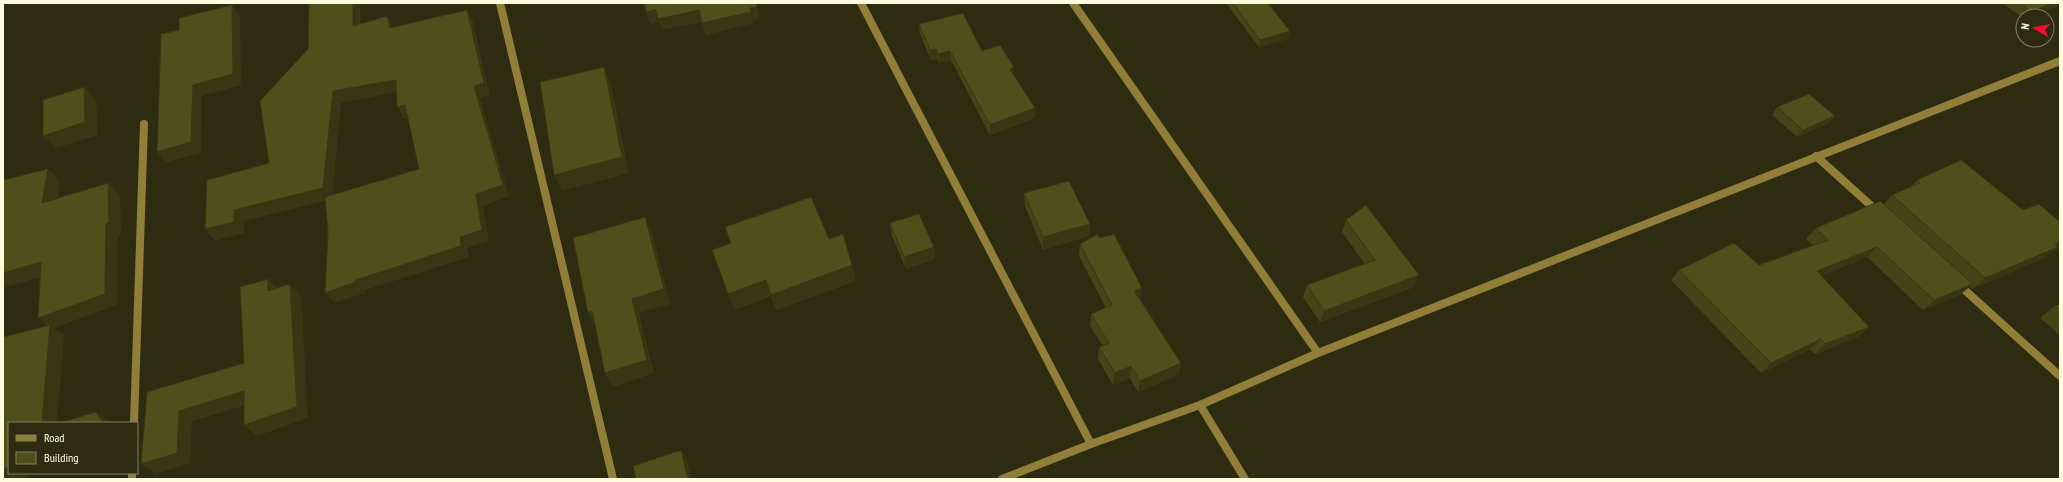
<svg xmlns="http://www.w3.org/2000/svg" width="2063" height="482" viewBox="0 0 2063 482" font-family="'PT Sans Narrow',sans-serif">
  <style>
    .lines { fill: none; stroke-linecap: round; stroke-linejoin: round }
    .minor { stroke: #907e39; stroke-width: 8 }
    .wall { fill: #454317 }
    .shaded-wall { fill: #383713 }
    .building { fill: #504e1b; stroke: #383713 }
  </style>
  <rect width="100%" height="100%" fill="#2e2c10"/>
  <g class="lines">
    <!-- minor -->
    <path class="minor" d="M500 3 613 479
      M861 3 1091 444
      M1073 3 1318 353
      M1816 156 1878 212
      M1958 284 2060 376
      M1200 405 1245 479
      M134 423 144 124
      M132 473V479
      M1002 479 1091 444 1200 405 1318 353 2060 61"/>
  </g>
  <!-- wall -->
  <path class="wall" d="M1226 3H1268L1288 39 1259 47Z
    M2002 3H2060V5L2032 16H2023V18Z
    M919 24 982 51 1014 76 1035 108V118L990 135 951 60 939 63 937 59 931 60 920 34Z
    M1777 107 1829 123 1797 137 1772 115Z
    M1917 180 2023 210 2060 222V248L2053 251 2044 258 1972 289 1969 287 1961 294 1923 310 1867 257 1821 276 1869 327 1858 337 1815 354 1810 349 1761 373 1671 280 1679 270 1759 265 1813 245 1806 239 1816 228 1884 204 1892 195 1909 188Z
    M1024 193 1090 224 1089 236 1043 250 1025 206Z
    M1346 220 1419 275 1414 287 1320 322 1303 297 1307 285 1365 264 1342 232Z
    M890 223 934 247 935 259 906 269 892 236Z
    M725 227 829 239 852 265 855 281 776 310 771 296 734 310 731 243Z
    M1080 244 1141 300 1181 363 1179 374 1138 392 1130 378 1113 385 1098 359 1099 347 1103 346 1090 326 1091 314 1106 308 1079 256Z
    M2060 304V335L2040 318 2055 306Z"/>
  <!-- shaded-wall -->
  <path class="shaded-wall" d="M353 3H360L361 38 353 26Z
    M2053 3H2060V5L2032 16H2027L2031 12Z
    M232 5 240 16 241 85 202 96 201 153 167 162 157 152 193 85Z
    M757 7 760 19 753 20 754 23 706 35 702 23Z
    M467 10 473 22 490 95 480 98 509 196 483 206 489 241 467 248 469 257 365 290V293L334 303 325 293 460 237 476 194 474 86Z
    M656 10H699L702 22 662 30 659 22 650 24 646 12Z
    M387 16 394 28H390Z
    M1290 31 1288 39 1259 47 1260 40Z
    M936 49 937 59 931 60 930 50Z
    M950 51 951 60 939 63 938 54Z
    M604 67 611 84 629 173 562 191 554 175Z
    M1014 67V77L1010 69Z
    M396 80 403 91 341 103 332 199 244 221V233L215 241 205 229 234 210 333 91Z
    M84 87 96 100 98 135 56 148 43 136Z
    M405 105 413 117 404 119 397 107Z
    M1035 108V118L990 135V125Z
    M1835 116 1829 123 1797 137 1803 130Z
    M48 169 60 181 55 215 42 203Z
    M108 183 120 195 121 234 118 235 117 305 54 328 64 335 57 423H42L50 328 38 318 106 224Z
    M645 217 652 232 670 304 639 313 654 373 613 387 605 373Z
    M1090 224 1089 236 1043 250V237Z
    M2060 242V248L2053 251 2044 258 1972 289 1985 278Z
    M934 247 935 259 906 269 904 257Z
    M1877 247 1867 257 1807 282 1817 271Z
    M41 262 54 273 3 288V273Z
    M852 265 855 281 776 310 771 295Z
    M1419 275 1414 287 1320 322 1324 311Z
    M268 279 279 290 268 291Z
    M766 280 771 296 734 310 728 294Z
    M290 284 301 296 308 418 257 436 244 425Z
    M1973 284 1961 294 1923 310 1934 300Z
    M1142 288 1141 300 1133 303 1134 291Z
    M592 311 595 327 588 313Z
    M1869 327 1858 337 1815 354 1825 344Z
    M1821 339 1810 349 1761 373 1771 363Z
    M1181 363 1179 374 1138 392 1140 381Z
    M1131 366 1130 378 1113 385 1115 373Z
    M244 391 256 402 192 421 190 463 156 474 141 464 179 411Z
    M96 412 110 422 111 423H103Z
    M681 450 687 460 691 479H688Z
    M9 467V473H37L18 479H3V469Z"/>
  <!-- building -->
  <path class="building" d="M309 3H353V26L387 16 390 28 467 10 484 83 474 86 503 185 476 194 482 230 460 237 461 246 356 280V282L325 293 328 232 325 197 419 169 405 105 397 107 396 80 333 91 323 188 234 210V222L205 229 207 180 269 163 260 101 308 49Z
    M644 3H756L757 7 750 8 751 12 702 23 699 10 658 19 656 10 646 12Z
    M1233 3H1268L1290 31 1260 40Z
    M2019 3H2053L2031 12Z
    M232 5 233 74 193 85 191 142 157 152 161 34 179 30V18Z
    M963 13 982 51 1000 45 1014 67 1010 69 1035 108 990 125 950 51 938 54 936 49 930 50 919 24Z
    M604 67 622 157 554 175 540 82Z
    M84 87 85 122 43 136V100Z
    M1809 94 1835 116 1803 130 1777 107Z
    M1961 160 2023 210 2039 204 2060 222V242L2055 244 2058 247 1985 278 1892 195 1920 183 1917 180Z
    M48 169 42 203 108 183 109 223 106 224 105 294 38 318 41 262 3 273V180Z
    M1069 181 1090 224 1043 237 1024 193Z
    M811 197 829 239 843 234 852 265 771 295 766 280 728 294 712 250 731 243 725 227Z
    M1880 201 1973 284 1934 300 1877 247 1817 271 1869 327 1825 344 1821 339 1771 363 1679 270 1734 243 1759 265 1828 240 1816 228Z
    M1366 205 1419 275 1324 311 1307 285 1375 260 1346 220Z
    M919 214 934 247 904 257 890 223Z
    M645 217 664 289 632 299 647 360 605 373 592 311 588 313 573 238Z
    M1097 234 1100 238 1114 234 1142 288 1134 291 1181 363 1140 381 1131 366 1115 373 1099 347 1109 343 1091 314 1112 305 1080 244Z
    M268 279V291L290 284 297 407 244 425V391L179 411 177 453 141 464 147 392 244 363 240 287Z
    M2060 304V310L2055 306Z
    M50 325 42 423H9V467L3 469V337Z
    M96 412 103 423H59Z
    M681 450 688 479H636L633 466Z"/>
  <!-- border -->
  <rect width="2063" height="482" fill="none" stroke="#fffbdd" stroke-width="8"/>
  <!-- legend -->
  <rect x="8" y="422" width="130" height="52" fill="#2e2c10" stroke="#827f62"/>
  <rect x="16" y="435" width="20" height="6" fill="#907e39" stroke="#827f62"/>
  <text x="44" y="442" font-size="12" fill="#fffbdd">Road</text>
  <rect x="16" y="452" width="20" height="12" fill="#504e1b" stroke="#827f62"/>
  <text x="44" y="462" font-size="12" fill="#fffbdd">Building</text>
  <!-- north arrow -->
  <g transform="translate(2035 28) rotate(280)"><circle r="19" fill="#2e2c10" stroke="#827f62"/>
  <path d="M0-3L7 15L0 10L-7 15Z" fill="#ff092c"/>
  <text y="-6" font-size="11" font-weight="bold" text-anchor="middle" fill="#fffbdd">N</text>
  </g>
</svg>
